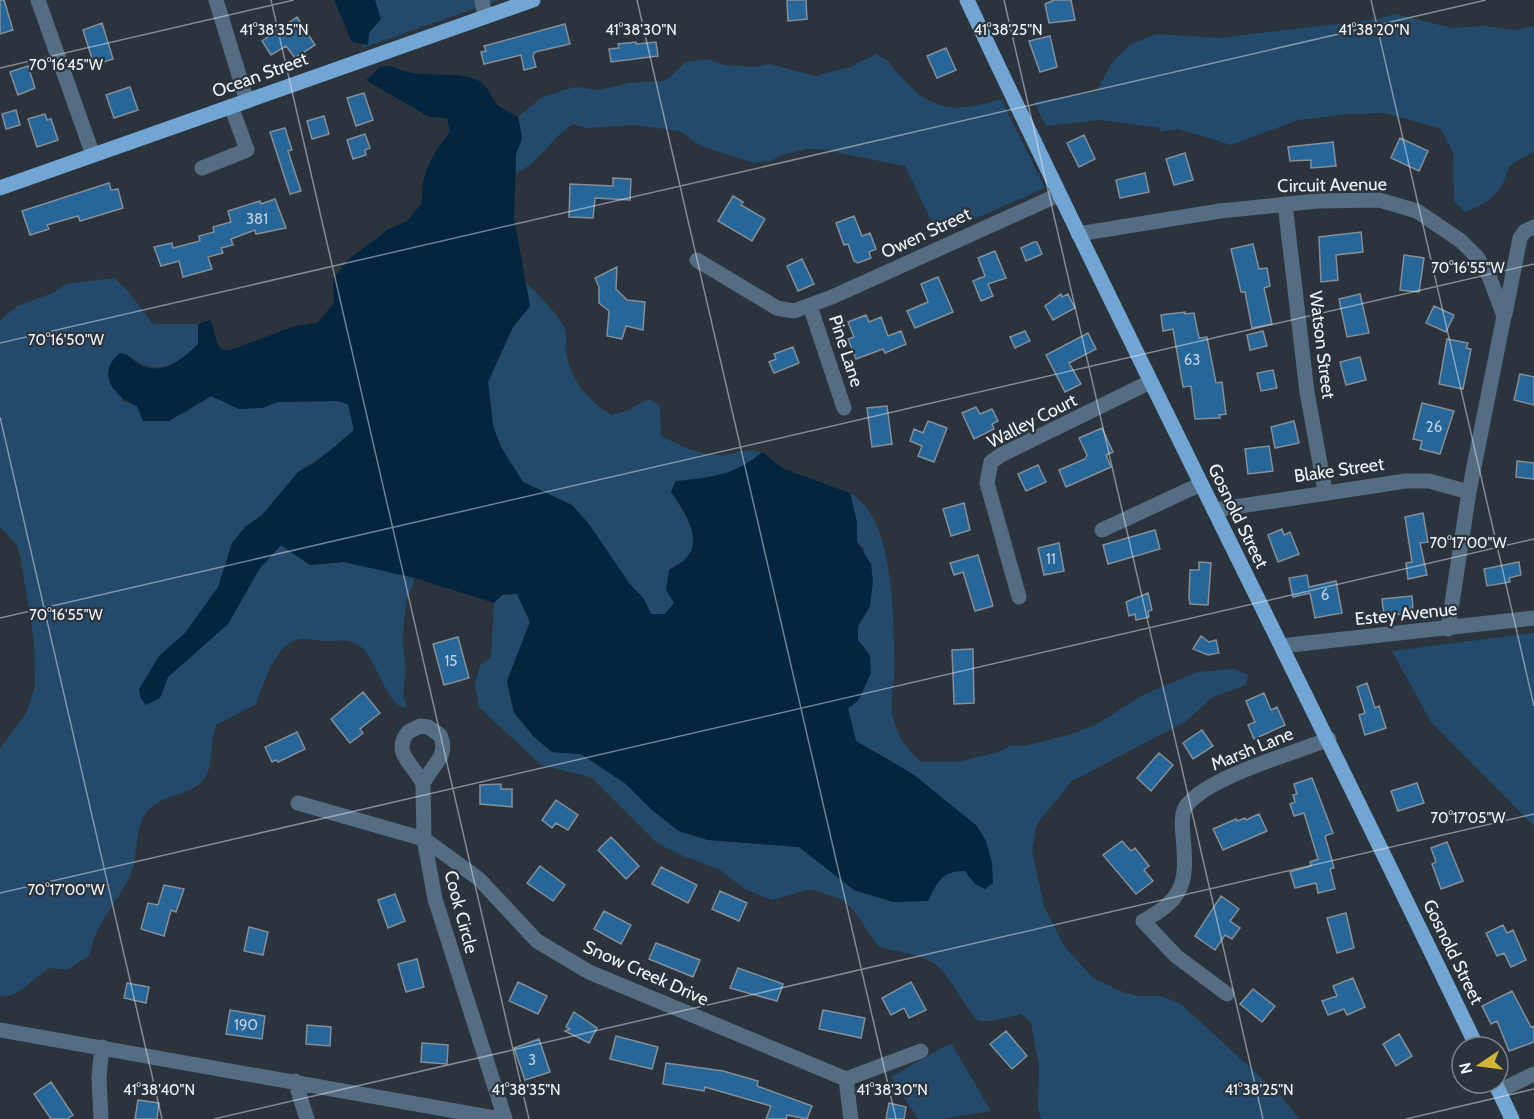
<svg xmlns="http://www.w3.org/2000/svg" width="1534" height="1119" viewBox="0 0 1534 1119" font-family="Cabin,sans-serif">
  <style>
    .green { fill: #234a6b }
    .water { fill: #04253f }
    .building { fill: #276698; stroke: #848e98; stroke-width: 1.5 }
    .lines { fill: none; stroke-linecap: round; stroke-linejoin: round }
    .minor { stroke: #546d83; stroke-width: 15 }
    .major { stroke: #71a5d3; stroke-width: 15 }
    .ticks { fill: none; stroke: #eff4fa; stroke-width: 1.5; stroke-opacity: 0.45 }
    .labels { text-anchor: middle; stroke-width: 4.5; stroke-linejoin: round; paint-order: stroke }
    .number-label { font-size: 15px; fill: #bdd0e2 }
    .street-label { font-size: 18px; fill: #eff4fa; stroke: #2b343c }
    .ticks-label { font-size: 15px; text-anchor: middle; fill: #eff4fa; stroke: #2b343c; stroke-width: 4.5; stroke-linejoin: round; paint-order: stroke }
  </style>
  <rect width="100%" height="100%" fill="#2b343c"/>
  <!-- green -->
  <path class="green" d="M361 0H499L362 48 364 36Z
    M1395 14 1452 28 1483 26 1515 30 1534 26V151L1509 166C1502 193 1492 202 1465 212L1454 201 1453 153 1441 129 1385 113 1348 114 1298 120 1231 145 1179 129 1160 132V128L1099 120 1046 126 1034 102 1097 91 1113 61 1131 44 1156 34 1220 38 1377 19Z
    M876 54C892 61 891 67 903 79 935 114 959 112 1001 99L1045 188 938 235 905 166 820 149H807L782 155 771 161 754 163 701 146 680 131 635 125 587 128 573 124C551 138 539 162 516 174V154L522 138 518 117 541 98 564 90 576 87 598 90 629 83 665 81 686 62 708 59 724 65 755 67 770 64 815 76 850 67Z
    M114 278 128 291 153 324H198V344C172 369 156 377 126 354L121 400 137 406 183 414 211 396 237 408 278 402 337 401 348 404 354 431 339 445 301 470 175 649 160 698 168 677 228 624 260 568 281 545 310 565 344 562 415 578 406 603 402 641 406 668 403 693 407 708C384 707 377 652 355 643 344 638 334 642 323 641 316 641 307 638 300 639 275 642 264 684 256 704L216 725C210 740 212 766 207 774 195 798 163 791 147 812 132 831 140 858 129 878 116 904 94 925 90 955L67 970 49 968C34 977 19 999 0 996V749L26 713 35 687 34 640 20 555 16 544 0 527V321L17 306 50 294 66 284Z
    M524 280C534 291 562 317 565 330 567 337 565 346 566 353 572 382 587 400 612 415L626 411 649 399 660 406 661 436C677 444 697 454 715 455 735 457 740 446 762 452 737 475 709 478 676 481L671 492C682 508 703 538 688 556 684 562 675 566 669 570L674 603 665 614H650L644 599 629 584 589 524 572 505 523 482 501 447 493 426 488 382 513 327 530 306Z
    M850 493C896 518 894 625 894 672 894 687 889 702 893 717 897 736 907 750 921 762H957L999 752 1009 746H1024L1072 734 1095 725 1145 694 1197 672 1235 669 1248 675 1246 685 1213 697 1185 722 1072 781 1037 824 1032 851 1044 906 1065 947 1093 978 1123 992 1138 996H1160L1180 1003 1283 1098 1299 1119H1041L1038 1107 1039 1066 1031 1022 1021 1014C1009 1017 992 1022 980 1021 971 1020 950 974 935 964 917 952 897 953 878 946L854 911 841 899 811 889 771 900 745 889 720 870 681 855 657 843 591 777 541 765 479 707 475 683 480 665 491 658 494 603 502 595 517 594 530 622 507 681 513 712 534 737 552 752 581 754 626 784 652 810 679 831 708 840 799 847 854 890 893 902 928 901C937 882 943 870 965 871L975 884 977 826C937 795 903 764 856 742L848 708C868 693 880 659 858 641V626L870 606 864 549 857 542V523Z
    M1534 633V826L1431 722 1392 651Z
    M951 1043 991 1111 941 1119H918L891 1077Z"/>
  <!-- water -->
  <path class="water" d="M334 0H375L381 19 369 33 368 45 352 42Z
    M391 66C421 81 453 69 477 80 489 85 490 97 498 105 504 110 511 113 518 117L522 138 516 154 514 218 530 306 513 327 488 382 493 426 501 447 523 482 572 505 589 524 629 583 644 599 651 614H665L674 603 666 590 669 570C675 566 684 562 688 556 703 538 682 507 671 492L676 481C709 478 737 475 762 452L784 469 850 493 857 523V542L871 564 873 581 870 606 858 626V640L870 656 871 673 858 701 848 708 856 741 913 774 977 826 986 841 992 863 993 883 985 889 975 884 965 871C943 870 937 882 928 901L893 902 854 890 799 847 708 840 679 831 652 810 626 784 581 754 552 752 534 737 514 712 507 681 530 622 517 594 502 595 494 603 415 578 344 562 310 565 281 545 260 568 228 624 168 677 160 698 146 705 141 699 139 689 159 656 185 633 218 587 232 543 245 527 262 515 298 472 315 463 354 430 348 404 337 401 278 402 262 408 239 409 211 396 169 421H143L137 406C114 397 95 373 120 353 128 354 131 359 137 363 160 378 182 360 198 344V324L210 320C215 329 215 342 221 349L230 350 295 326 317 323 334 303 333 279 349 259 389 229 407 221 422 203C421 172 432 155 450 132L447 118 429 117 366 80 380 67Z"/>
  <!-- building -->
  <path class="building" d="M0 0H4L13 30 0 34Z
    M787 0H806L807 19 788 21Z
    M1054 0H1071L1075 20 1049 23 1045 4Z
    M297 17 315 45 295 58 286 46 271 55 262 41Z
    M102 23 113 59 94 65 83 30Z
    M565 24 570 44 535 52 533 56 536 67 524 70 521 55 484 64 481 52 486 51 484 46Z
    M1050 36 1057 67 1040 72 1029 41Z
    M636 42V44L656 42 658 56 611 62 609 49 619 48 618 44Z
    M946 48 956 70 937 78 927 56Z
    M28 66 35 88 18 95 10 72Z
    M130 87 138 110 114 118 106 95Z
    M364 93 373 120 356 126 347 98Z
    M16 110 20 125 6 129 2 114Z
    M45 114 47 120 51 119 58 140 37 147 28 119Z
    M324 116 329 134 312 139 307 121Z
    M285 128 292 150 288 151 301 191 290 194 270 132Z
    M365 134 370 148 365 150 366 155 353 159 347 140Z
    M1084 135 1095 159 1079 167 1067 143Z
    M1400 138 1428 151 1419 171 1391 158Z
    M1333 142 1336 166 1311 168V160L1290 161 1288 147Z
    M1185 153 1193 180 1174 185 1166 159Z
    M1145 173 1149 192 1120 198 1116 180Z
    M613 178 631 179 630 200 595 198 593 218 569 217 570 184 613 186Z
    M109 183 111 190 118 189 123 208 80 221 78 216 47 225 49 229 30 235 22 211Z
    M733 196 743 202 741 205 765 219 752 241 718 221Z
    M275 199 286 228 256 234 255 230 231 239 233 245 221 248 223 253 208 257 212 269 183 277 179 261 161 266 154 247 172 243 173 248 200 241 199 236 214 232 213 227 231 222 228 211 260 201 261 204Z
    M854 216 862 236 870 233 876 249 869 252 871 258 858 263 854 261 848 244 844 245 836 223Z
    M1361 232 1363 252 1336 255 1338 280 1321 282 1319 237Z
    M1034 242H1037L1042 254 1026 261 1021 248Z
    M1253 244 1259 269 1267 268 1270 286 1264 288 1272 324 1252 328 1245 292H1241L1231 249Z
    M995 251 1006 278 988 284 993 296 981 301 973 281 985 276 978 258Z
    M1404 255 1424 258 1419 292 1400 290Z
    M802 259 814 284 798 291 787 266Z
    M617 267 616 289 627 300 645 302 643 330 626 326 622 339 607 336 609 311 599 303V287L595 278Z
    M938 277 953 312 915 328 907 311 928 302 921 284Z
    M1061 294 1062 297 1068 294 1075 308 1053 320 1045 306Z
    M1360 294 1369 333 1347 337 1339 299Z
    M1434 306 1454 315 1446 332 1426 323Z
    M1185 312V314L1194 313 1199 338 1207 337 1216 383 1222 382 1226 414 1219 415 1220 418 1195 419 1191 386 1183 387 1173 329 1163 331 1161 315Z
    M866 315 869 322 881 317 888 336 901 331 906 344 885 353 883 349 856 359 848 339 854 337 848 322Z
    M1025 331 1030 341 1015 348 1010 337Z
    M1263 331 1267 346 1250 350 1247 335Z
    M1088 333 1096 349 1069 363 1081 384 1065 392 1046 355Z
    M1447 339 1468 343 1466 348 1471 349 1463 389 1439 384Z
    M793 347 799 363 774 373 769 362 776 359 774 354Z
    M1360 357 1366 380 1346 385 1340 362Z
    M1273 370 1277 388 1261 391 1257 373Z
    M1520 374 1534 377V405L1514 400Z
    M1422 403 1454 411 1440 454 1420 449 1422 441 1413 439Z
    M887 406 892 444 872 447 867 408Z
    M976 407 980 414 992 409 998 421 992 424 994 429 974 439 962 413Z
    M928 421 947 428 934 462 918 456 922 446 910 441 914 429 923 433Z
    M1294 421 1299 443 1275 448 1271 427Z
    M1102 428 1113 452 1106 455 1111 467 1066 487 1059 470 1085 459 1087 455 1079 438Z
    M1269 446 1273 471 1248 474 1245 449Z
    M1517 461 1534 463V479L1516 477Z
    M1038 465 1046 482 1026 491 1018 474Z
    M964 503 970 530 951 536 943 509Z
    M1423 513 1428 542 1420 543 1427 575 1408 579 1406 563 1412 562 1405 517Z
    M1282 529 1284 535 1290 532 1299 554 1278 562 1268 535Z
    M1155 530 1160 549 1108 564 1103 545Z
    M1059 543 1064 571 1044 575 1038 548Z
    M978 555 993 606 975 611 963 572 954 575 950 563Z
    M1199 562 1211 563 1208 605 1190 604 1189 597 1190 570H1199Z
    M1519 562 1521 575 1509 578 1510 582 1487 586 1484 569Z
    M1307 575 1309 587 1336 581 1342 613 1315 618 1310 593 1293 597 1289 578Z
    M1148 593 1152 610 1148 611 1149 617 1136 620 1135 614 1129 616 1126 602Z
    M1412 596 1413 608 1406 609V614L1384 615 1382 599Z
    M1201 636 1209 642 1216 640 1219 653 1208 655 1193 649Z
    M458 637 469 678 444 685 433 644Z
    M973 649 974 703 954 704 952 650Z
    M1367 683 1375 708 1379 706 1386 728 1365 735 1359 715 1365 713 1357 687Z
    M363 692 380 713 360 729 363 733 350 743 331 719Z
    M1264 693 1271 710 1277 707 1285 725 1254 739 1248 725 1255 722 1246 701Z
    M1202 730 1213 746 1193 759 1183 743Z
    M297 732 305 749 278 762 276 760 272 762 265 747Z
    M1159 753 1173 765 1151 791 1137 778Z
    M1312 778 1333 833 1325 836 1334 868 1330 869 1335 889 1318 893 1316 883 1295 888 1290 872 1311 866 1310 862 1318 859 1304 813 1294 816 1290 804 1295 802 1293 795 1297 794 1294 784Z
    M1417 783 1424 803 1398 811 1391 791Z
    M501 784V789H512V807L480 804V785Z
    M556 800 578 815 568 830 556 823 552 828 542 820Z
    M1259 814 1267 831 1223 850 1213 829 1236 819 1237 821 1245 818 1246 820Z
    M611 837 639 866 626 879 598 850Z
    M1122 841 1131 851 1135 848 1149 866 1144 870 1153 881 1136 894 1103 855Z
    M1447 842 1463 881 1441 889 1432 864 1436 862 1431 848Z
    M540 866 565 885 553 901 527 883Z
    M661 867 697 885 688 903 652 884Z
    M164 885 184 889 176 912 171 910 164 936 141 929 148 903 158 905Z
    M720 891 747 903 739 921 712 909Z
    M395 894 405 921 388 928 378 900Z
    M1221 896 1239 909 1230 921 1240 928 1232 939 1225 935 1215 950 1195 936Z
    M604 911 631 925 621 944 594 929Z
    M1346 913 1354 948 1337 953 1327 918Z
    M1503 925 1507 933 1513 930 1526 960 1511 967 1504 953 1497 956 1486 933Z
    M249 927 268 932 263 955 244 951Z
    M656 943 700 960 693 977 649 959Z
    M417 959 424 987 406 992 398 964Z
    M738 968 783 984 777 1001 730 988Z
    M1353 978 1365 1007 1347 1015 1344 1009 1328 1015 1322 1001 1337 996 1333 986Z
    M518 982 547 996 538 1014 509 1001Z
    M911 982 926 1010 909 1018 904 1008 891 1015 882 998Z
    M127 983 149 987 146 1003 124 998Z
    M1253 989 1275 1006 1262 1022 1240 1004Z
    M1512 991 1531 1027 1534 1026V1042L1509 1051 1497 1021 1491 1024 1482 1006Z
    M230 1010 265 1016 262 1039 226 1034Z
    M823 1010 865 1018 861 1038 819 1029Z
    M574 1012 597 1028 589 1043 565 1031 570 1029 566 1027Z
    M307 1025 331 1027 330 1046 306 1044Z
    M1006 1031 1027 1056 1012 1069 990 1044Z
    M1399 1034 1412 1056 1396 1066 1383 1044Z
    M616 1036 658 1047 652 1069 610 1059Z
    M539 1039 550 1072 525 1080 514 1048Z
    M422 1043 448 1045 447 1064 421 1062Z
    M666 1063 723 1071 758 1081 757 1086 812 1106 807 1119 787 1115 786 1119H766L771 1106 705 1087 704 1091 663 1084Z
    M51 1082 73 1115 67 1119H51L34 1094Z
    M138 1100 159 1103 157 1119H135Z
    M889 1103 906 1107 904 1119H886Z"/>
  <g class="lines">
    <!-- minor -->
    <path class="minor" d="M38 0 93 155
      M216 0 247 101
      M482 0 485 16
      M202 168 247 150 231 106
      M1285 204 1307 392 1325 491
      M1078 234 1220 211 1318 201 1379 200 1417 211 1461 241 1477 257 1489 276 1504 316 1469 492 1448 629
      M697 260 777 308 794 311 832 297 1058 195
      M810 306 844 408
      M1505 314 1520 238 1525 231 1534 227
      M1214 510 1406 481H1429L1469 492
      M1102 530 1201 484
      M1019 597 987 483 991 462 1001 455 1150 382
      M1281 646 1534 618
      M420 726 428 727 440 735C450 757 431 765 423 784 415 765 391 754 408 732Z
      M423 784 424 839 435 899 505 1119
      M298 803 424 839 479 879 537 941 589 972 846 1079 851 1119
      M1227 994 1176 956 1143 921C1186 898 1187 881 1183 835 1182 827 1181 816 1185 808 1203 778 1295 753 1329 739
      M0 1030 500 1119
      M846 1079 921 1051
      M295 1081 307 1119
      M1499 1091 1534 1074
      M101 1119 99 1077 102 1047"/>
    <!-- major -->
    <path class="major" d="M967 0C1132 351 1309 697 1477 1047
      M0 188 533 0
      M1495 1083 1512 1119"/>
  </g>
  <!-- ticks -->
  <path class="ticks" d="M271 0 529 1119M637 0 896 1119M1004 0 1263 1119M1371 0 1534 706M0 68 294 0M0 343 1486 0M0 417 162 1119M0 618 1534 264M0 893 1534 539M214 1119 1534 814M1406 1119 1534 1089"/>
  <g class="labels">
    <!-- number labels -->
    <g class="number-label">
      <text x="257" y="224">381</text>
      <text x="1192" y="365">63</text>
      <text x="1434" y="432">26</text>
      <text x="1051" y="564">11</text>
      <text x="1325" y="600">6</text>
      <text x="451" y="666">15</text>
      <text x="246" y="1030">190</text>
      <text x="532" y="1065">3</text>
    </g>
    <!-- street labels -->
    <g class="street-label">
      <text transform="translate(260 75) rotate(-20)" y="6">Ocean Street</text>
      <text transform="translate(1332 185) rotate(-1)" y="6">Circuit Avenue</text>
      <text transform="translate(926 233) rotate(-25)" y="6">Owen Street</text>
      <text transform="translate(1322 345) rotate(83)" y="6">Watson Street</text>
      <text transform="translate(846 351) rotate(72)" y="6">Pine Lane</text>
      <text transform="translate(1032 421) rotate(-27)" y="6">Walley Court</text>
      <text transform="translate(1339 470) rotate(-8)" y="6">Blake Street</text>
      <text transform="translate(1238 516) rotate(64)" y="6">Gosnold Street</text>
      <text transform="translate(1406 614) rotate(-6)" y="6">Estey Avenue</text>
      <text transform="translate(1252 749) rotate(-22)" y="6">Marsh Lane</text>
      <text transform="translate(461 912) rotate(75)" y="6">Cook Circle</text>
      <text transform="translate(1453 952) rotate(64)" y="6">Gosnold Street</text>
      <text transform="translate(646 973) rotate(24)" y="6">Snow Creek Drive</text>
    </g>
  </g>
  <g class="ticks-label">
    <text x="274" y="35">41°38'35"N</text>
    <text x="641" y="35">41°38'30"N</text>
    <text x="1008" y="35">41°38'25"N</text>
    <text x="1374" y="35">41°38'20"N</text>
    <text x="66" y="70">70°16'45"W</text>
    <text x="1468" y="273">70°16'55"W</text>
    <text x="66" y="345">70°16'50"W</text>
    <text x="1468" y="548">70°17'00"W</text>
    <text x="66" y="620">70°16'55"W</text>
    <text x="1468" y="823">70°17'05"W</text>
    <text x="66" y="895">70°17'00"W</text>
    <text x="159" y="1095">41°38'40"N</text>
    <text x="526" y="1095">41°38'35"N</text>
    <text x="892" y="1095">41°38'30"N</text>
    <text x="1259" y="1095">41°38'25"N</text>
  </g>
  <!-- north arrow -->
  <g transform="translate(1480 1065) rotate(257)"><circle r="28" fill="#2b343c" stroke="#798188" stroke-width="1.5"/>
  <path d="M0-4.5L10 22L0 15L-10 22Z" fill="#d2b635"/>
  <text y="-9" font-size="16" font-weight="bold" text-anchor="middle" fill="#eff4fa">N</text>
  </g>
</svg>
